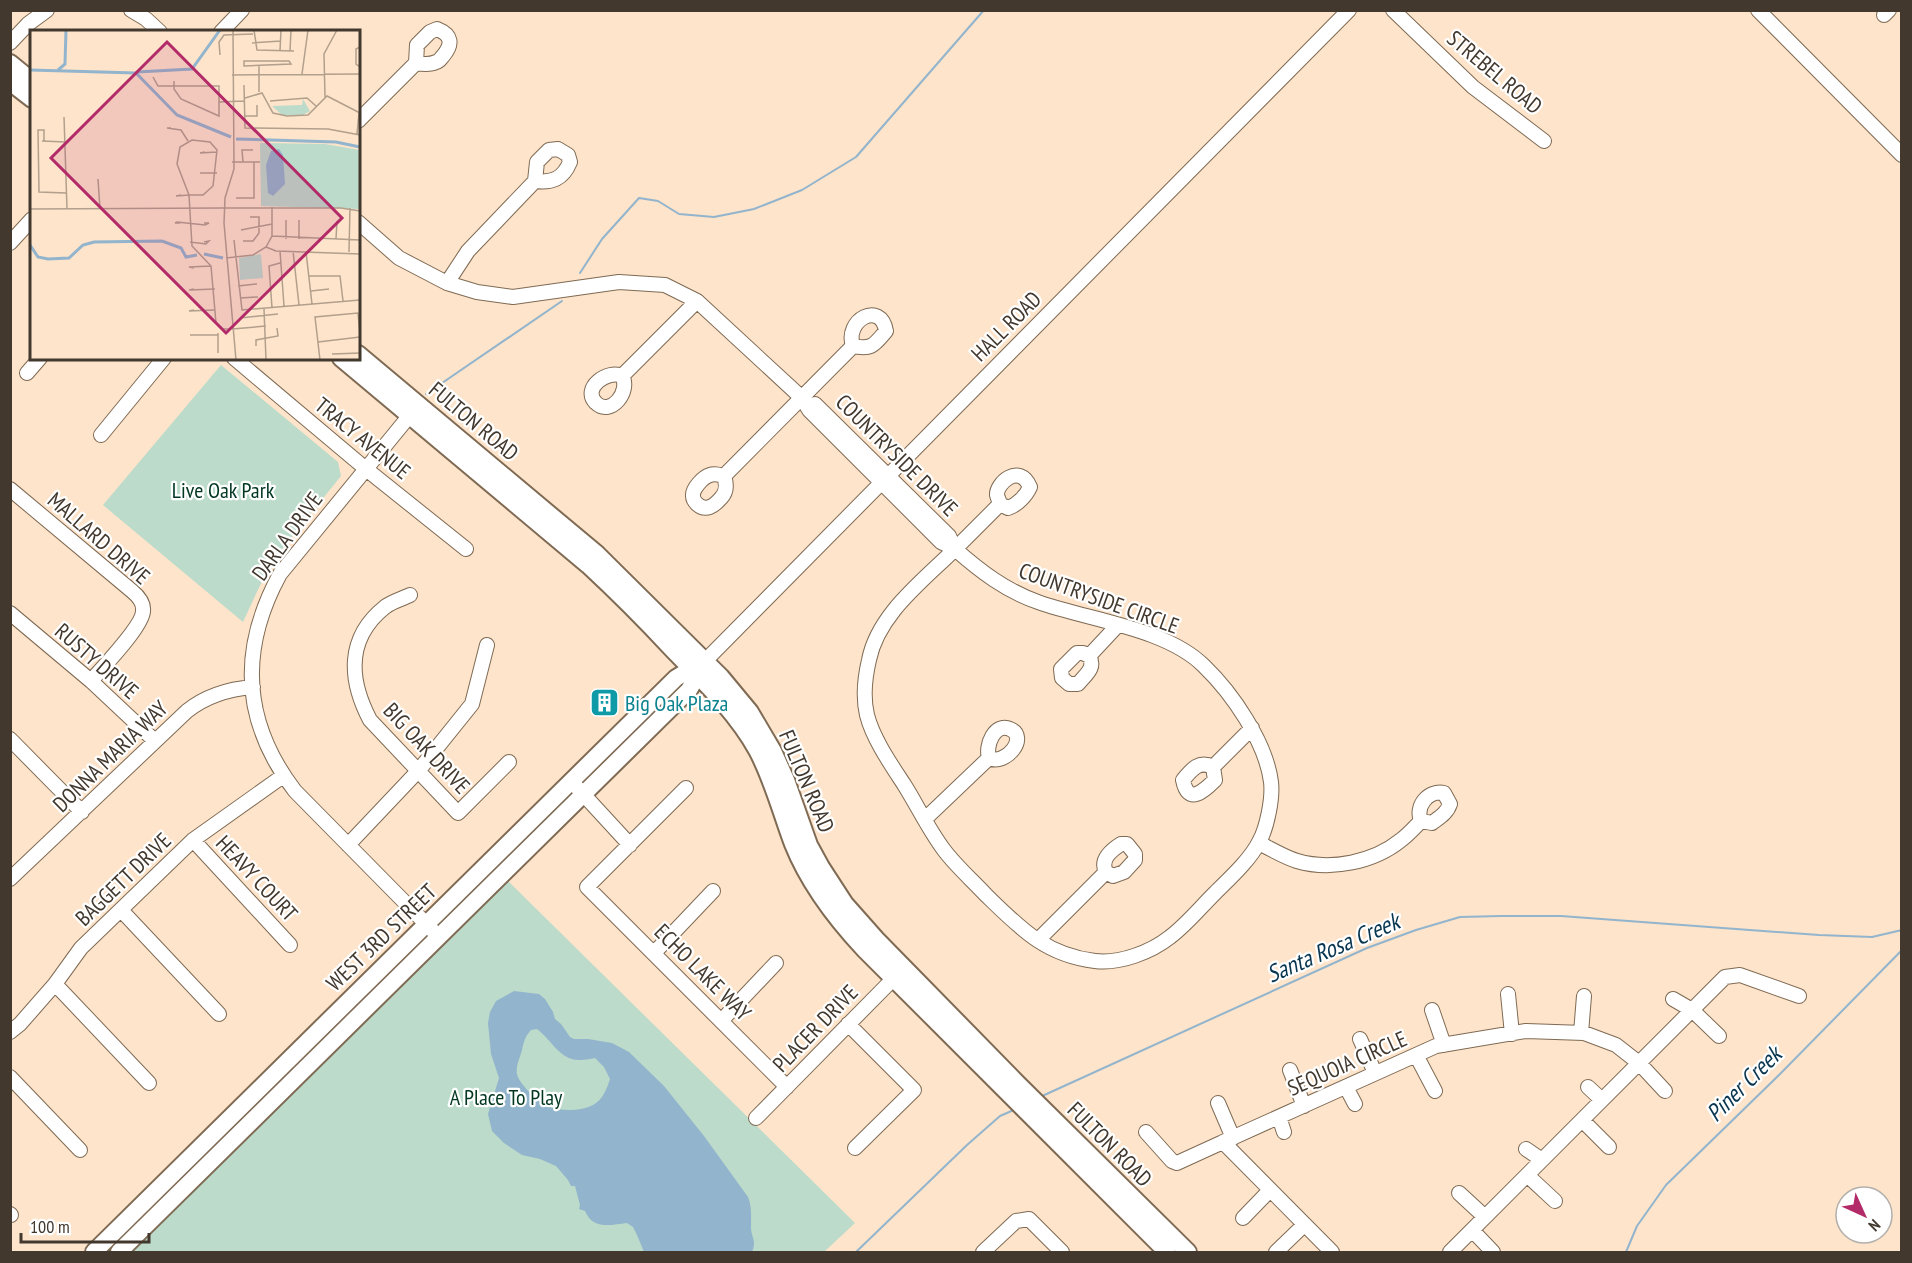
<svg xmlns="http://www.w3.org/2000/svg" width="1912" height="1263" viewBox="0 0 1912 1263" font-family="'PT Sans Narrow',sans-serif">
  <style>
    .green { fill: #bcdbca }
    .water { fill: #92b4cc; fill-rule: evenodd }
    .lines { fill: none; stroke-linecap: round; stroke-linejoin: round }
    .stream { stroke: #92b4cc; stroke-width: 2 }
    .minor-casing { stroke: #7f6a53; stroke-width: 16 }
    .major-casing { stroke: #7f6a53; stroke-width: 20 }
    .minor { stroke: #fff; stroke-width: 14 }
    .major { stroke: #fff; stroke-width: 16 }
    .labels { text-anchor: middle; stroke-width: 4.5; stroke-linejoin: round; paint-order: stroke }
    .street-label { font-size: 22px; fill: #42382e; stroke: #fff }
    .park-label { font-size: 22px; fill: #013621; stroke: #fff }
    .culture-label { font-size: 22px; fill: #0d838f; stroke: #fff; text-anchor: start }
    .water-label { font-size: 24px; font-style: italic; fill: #08354f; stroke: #fff }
    .inset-river { fill: none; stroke: #92b4cc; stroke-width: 3 }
    .inset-road { fill: none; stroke: #b29f8c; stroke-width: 1.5 }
    .view { fill: #b32a69; fill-opacity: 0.15; stroke: #b32a69; stroke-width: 3 }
    .inset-edge { fill: none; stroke: #42382e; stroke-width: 3 }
  </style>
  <rect width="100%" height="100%" fill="#fde4cb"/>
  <!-- green -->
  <path class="green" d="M221 365 338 462 341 476 270 564 243 622 103 505Z
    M507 880 855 1223 824 1252H129Z"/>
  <!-- water -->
  <path class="water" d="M514 991 539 994 545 999 553 1012 555 1019 561 1024 570 1037 574 1039H588L612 1043 629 1052 664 1086 704 1136 748 1197C752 1207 751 1217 751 1227 751 1238 757 1240 752 1252H644L637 1235 633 1227 627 1223C610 1225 593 1230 585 1211L579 1209 580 1205 575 1186H571L568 1180 556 1166 540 1159 522 1155 504 1143 492 1131 488 1114 499 1078 491 1054 488 1023 490 1012 496 1001ZM537 1029C551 1039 560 1061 580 1060 585 1060 590 1059 595 1058L604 1067 610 1079C607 1088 603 1100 593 1105 580 1112 560 1111 547 1106 540 1104 521 1085 518 1077 514 1069 520 1058 522 1050 524 1041 525 1037 531 1030Z"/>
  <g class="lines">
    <!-- stream -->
    <path class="stream" d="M580 273 602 239 639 198 658 201 679 214 714 217 754 209 802 190 856 157 984 10
      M426 394 562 301
      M1040 1097 1367 948 1416 930 1460 917 1501 916H1561L1819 935 1872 937 1902 930
      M856 1252 967 1145 1000 1116 1016 1109
      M1626 1252 1637 1226 1666 1185 1780 1074 1902 950"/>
    <defs>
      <path id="minor" d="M131 10 146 19 160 32
        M1393 10 1473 87 1544 141
        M1758 10 1902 155
        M1884 15 1889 10
        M221 32 242 10
        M10 43 28 24 47 10
        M358 121 416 63 417 45 430 32 437 29C452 35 453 44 443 56 440 59 440 61 436 62 430 65 422 64 416 63
        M358 222 399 258 447 283 477 292 513 297 619 282 665 285 697 301 802 398 809 410 941 542 955 549
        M10 243 32 219
        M447 283 468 251 535 181C552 183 563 179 570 162L568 155 558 149 549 150 537 162 535 181
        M234 358 366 469 466 549
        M27 373 40 358
        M622 376C631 391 611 417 596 403 581 388 608 369 622 376L697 301
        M815 404 949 536 955 549
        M415 409 280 574C239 649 242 722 295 791L439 937
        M101 435 164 358
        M724 476C727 485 727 492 721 498 714 506 706 512 697 504 695 502 693 499 693 496 692 489 703 477 710 475 715 473 720 475 724 476L853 346C872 350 874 345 886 331 881 300 844 320 853 346
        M10 489 132 591C138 596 144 603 143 611 143 626 102 668 91 681
        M955 549C980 571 1006 591 1038 602 1088 620 1166 628 1204 666 1232 693 1266 742 1271 782 1273 798 1267 828 1259 842 1250 860 1229 879 1214 894 1200 908 1186 925 1170 937 1151 952 1120 964 1095 961 1045 955 1020 928 986 895 972 880 956 866 944 850 929 830 918 807 905 786 892 766 873 739 867 715 863 698 865 677 869 660 878 614 923 581 955 549Z
        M955 549 1000 504 1008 508C1017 505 1026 496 1030 487 1019 462 996 484 997 495 997 496 1000 503 1000 504
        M410 595C402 599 391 602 385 607 346 638 349 680 370 720L458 813 509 762
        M10 613 91 681 155 741
        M1089 656C1096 668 1086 674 1078 684H1069L1062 678 1061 669 1077 653H1083L1089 656 1117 626
        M705 661 1349 10
        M10 739 82 812
        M1213 767 1215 780C1204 791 1188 806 1183 780 1192 769 1199 760 1213 767L1252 728
        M572 782 630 845
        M686 788 587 887 787 1087
        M925 819 989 758C1006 766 1029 737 1010 729 995 722 985 745 989 758
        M193 840 290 945
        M1259 843C1271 849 1284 857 1297 861 1331 871 1374 862 1401 840 1408 835 1415 827 1421 821L1432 823C1440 817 1447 813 1450 804L1444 793C1428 790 1415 806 1421 821
        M348 845 419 770 472 704 487 645
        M10 879 187 711C206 696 228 689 253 687
        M121 910 219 1014
        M1038 940 1106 872 1113 876 1124 872 1135 860V854L1127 844H1121C1110 851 1100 860 1106 872
        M654 953 713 891
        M55 984 149 1083
        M1508 994 1512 1034
        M1673 999 1692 1010 1719 1036
        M1432 1010 1444 1045
        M722 1020 776 963
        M848 1024 914 1090 855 1148
        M10 1032 20 1024 55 984 81 948 193 840 283 776
        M1581 1033 1584 996
        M1360 1039 1375 1073
        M1416 1055 1435 1091
        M1290 1070 1304 1106
        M10 1077 80 1150
        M1346 1087 1355 1104
        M1588 1087 1602 1100
        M1218 1103 1233 1138
        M1279 1117 1284 1132
        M756 1118 901 971
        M1582 1120 1609 1147
        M1146 1132 1172 1161 1177 1163 1223 1142
        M1526 1149 1542 1160
        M1527 1175 1555 1201
        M1459 1193 1485 1217
        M10 1214 11 1215
        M1243 1218 1270 1190
        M1472 1230 1493 1252
        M983 1252 1016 1221 1029 1219 1062 1252
        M1276 1252 1304 1225
        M1332 1252 1223 1142 1436 1046 1526 1031 1584 1033 1616 1045 1639 1063 1665 1091
        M1450 1252 1725 977 1740 975 1799 996"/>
      <path id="major" d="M10 63 32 81
        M10 82 32 99
        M358 354 597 554 721 677 750 712 773 751 786 780 809 845 821 867 845 904 876 939 1018 1084 1188 1252
        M341 358 588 565C617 592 645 620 672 649 703 681 735 711 757 750 773 780 781 812 793 844 809 884 835 918 864 949L1167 1252
        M94 1252 676 678 699 664
        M119 1252 689 690 702 667"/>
    </defs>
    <!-- minor casing -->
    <use href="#minor" class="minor-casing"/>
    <!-- major casing -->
    <use href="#major" class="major-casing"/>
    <!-- minor -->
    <use href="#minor" class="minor"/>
    <!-- major -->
    <use href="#major" class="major"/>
  </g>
  <!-- icons -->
  <defs>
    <symbol id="building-square" viewBox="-11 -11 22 22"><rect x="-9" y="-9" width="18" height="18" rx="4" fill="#0f9aa8" stroke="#fff"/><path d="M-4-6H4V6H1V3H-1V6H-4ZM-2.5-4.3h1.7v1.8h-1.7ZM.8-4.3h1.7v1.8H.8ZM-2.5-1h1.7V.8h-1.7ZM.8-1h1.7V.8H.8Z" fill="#fff"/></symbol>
  </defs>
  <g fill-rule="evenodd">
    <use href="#building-square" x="588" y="686" width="33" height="33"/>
  </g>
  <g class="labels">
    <!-- street labels -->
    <g class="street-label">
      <text transform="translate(1495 72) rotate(40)" y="8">STREBEL ROAD</text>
      <text transform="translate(1006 326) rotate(-45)" y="8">HALL ROAD</text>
      <text transform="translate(474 421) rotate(40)" y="8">FULTON ROAD</text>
      <text transform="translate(363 438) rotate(39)" y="8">TRACY AVENUE</text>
      <text transform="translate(897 455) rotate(45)" y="8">COUNTRYSIDE DRIVE</text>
      <text transform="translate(287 536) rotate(-54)" y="8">DARLA DRIVE</text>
      <text transform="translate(99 538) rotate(41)" y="8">MALLARD DRIVE</text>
      <text transform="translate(1099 598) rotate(20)" y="8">COUNTRYSIDE CIRCLE</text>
      <text transform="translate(97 661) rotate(41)" y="8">RUSTY DRIVE</text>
      <text transform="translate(427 748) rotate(47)" y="8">BIG OAK DRIVE</text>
      <text transform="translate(110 756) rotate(-44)" y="8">DONNA MARIA WAY</text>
      <text transform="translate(807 781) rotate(67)" y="8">FULTON ROAD</text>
      <text transform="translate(257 878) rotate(47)" y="8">HEAVY COURT</text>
      <text transform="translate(123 879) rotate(-44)" y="8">BAGGETT DRIVE</text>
      <text transform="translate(381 937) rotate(-44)" y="8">WEST 3RD STREET</text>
      <text transform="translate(703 972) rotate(45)" y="8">ECHO LAKE WAY</text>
      <text transform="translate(815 1028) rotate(-46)" y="8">PLACER DRIVE</text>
      <text transform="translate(1347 1063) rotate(-24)" y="8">SEQUOIA CIRCLE</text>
      <text transform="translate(1110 1144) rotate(45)" y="8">FULTON ROAD</text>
    </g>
    <!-- park labels -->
    <g class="park-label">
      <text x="223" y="498">Live Oak Park</text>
      <text x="506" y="1105">A Place To Play</text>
    </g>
    <!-- culture labels -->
    <g class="culture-label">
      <text x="625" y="711">Big Oak Plaza</text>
    </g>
    <!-- water labels -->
    <g class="water-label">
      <text transform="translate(1333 948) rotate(-23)" y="8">Santa Rosa Creek</text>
      <text transform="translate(1744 1084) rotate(-45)" y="8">Piner Creek</text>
    </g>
  </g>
  <!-- overview -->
  <g transform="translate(30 30)">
    <rect width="330" height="330" fill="#fde4cb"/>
    <path d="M273 69 280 81 273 85H252L242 76 272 75ZM230 113 295 114 330 120V179L231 176ZM231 224 233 248 210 250 209 228Z" fill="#bcdbca"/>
    <path d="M249 119 253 125 255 154 243 166 238 163 236 135 241 121Z" fill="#92b4cc"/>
    <path class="inset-river" d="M0 40 106 43 147 85 201 107M28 40 35 34 36 0M107 42 162 39 190 0M206 109 306 112 330 117M0 215 8 227 18 229 39 228 53 215 64 212 132 211 151 218 156 227 167 225M174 224 193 228"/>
    <path class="inset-road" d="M203 0 204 139 195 168 194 193 206 330M224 0 227 20 264 21M222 13 251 11M330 17 326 19V34L330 37M250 21 251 0M260 21 261 0M190 25 189 12 194 5 223 4M214 31H259L261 34 214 36ZM229 36V62M272 44 278 0M202 45 330 44M123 47 128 56H189V86L151 69 144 59V51M214 55 215 98 298 99 330 105M295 67 294 24 307 0M215 68 232 63 243 83 257 86 278 85 297 66 330 83M240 71 277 68 286 76M189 72 214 71M214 86H227V75M34 87 37 179M141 98H137L151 100 158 111M327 104 329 83M162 110 180 112 187 120 183 156 173 165H159L147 134 150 117ZM12 111 36 112M14 112V100H8L9 162 36 163M175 122 170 123 187 122M202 132H230M213 132 212 120H223M175 143H170H187M68 149 70 179M151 165 146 166 159 165M159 165 162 216 181 236 186 293 193 299H201M206 168H224V132M192 178H311L330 181M0 179 192 178M150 193H145L147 192 175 195 179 193H174M211 200 242 194M242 206 330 210M256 209V190M269 209V190M306 209 307 191M204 210 212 280 330 270M213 211H223L229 203V187H220M160 212 176 214 179 211 174 212M236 217 246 221 330 224M250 221 254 276M263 221 269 275M276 222 282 274M319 222 320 178M196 228 223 225 236 217 242 206V177M164 238 159 237 181 236M279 246H310L313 271M208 256 227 254M164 259 159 260 185 259M281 261 299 259M210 268 228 267M242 278 239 236 250 233M234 279 236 330M164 280 159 281 184 280M210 288 248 284M202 299 236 296M165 305H160H188M288 312 330 307M226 316V310L248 306 247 298M188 318V323V303M302 324 330 323M290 330 285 287 328 283 330 305"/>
    <path class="view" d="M137 12 312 188 196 303 21 128Z"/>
    <rect width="330" height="330" class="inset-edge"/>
  </g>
  <!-- border -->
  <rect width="1912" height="1263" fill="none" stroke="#42382e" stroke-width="24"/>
  <!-- north arrow -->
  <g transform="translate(1864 1215) rotate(135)"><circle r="28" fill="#ffffff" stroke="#b3afab" stroke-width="1.5"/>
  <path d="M0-4.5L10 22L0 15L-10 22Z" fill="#b32a69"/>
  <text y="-9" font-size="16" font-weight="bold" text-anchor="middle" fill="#42382e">N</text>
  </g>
  <!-- scale -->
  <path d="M21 1233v9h128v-9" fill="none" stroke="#42382e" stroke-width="3"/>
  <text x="30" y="1233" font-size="18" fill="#42382e" stroke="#ffffff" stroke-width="4.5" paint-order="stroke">100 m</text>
</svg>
